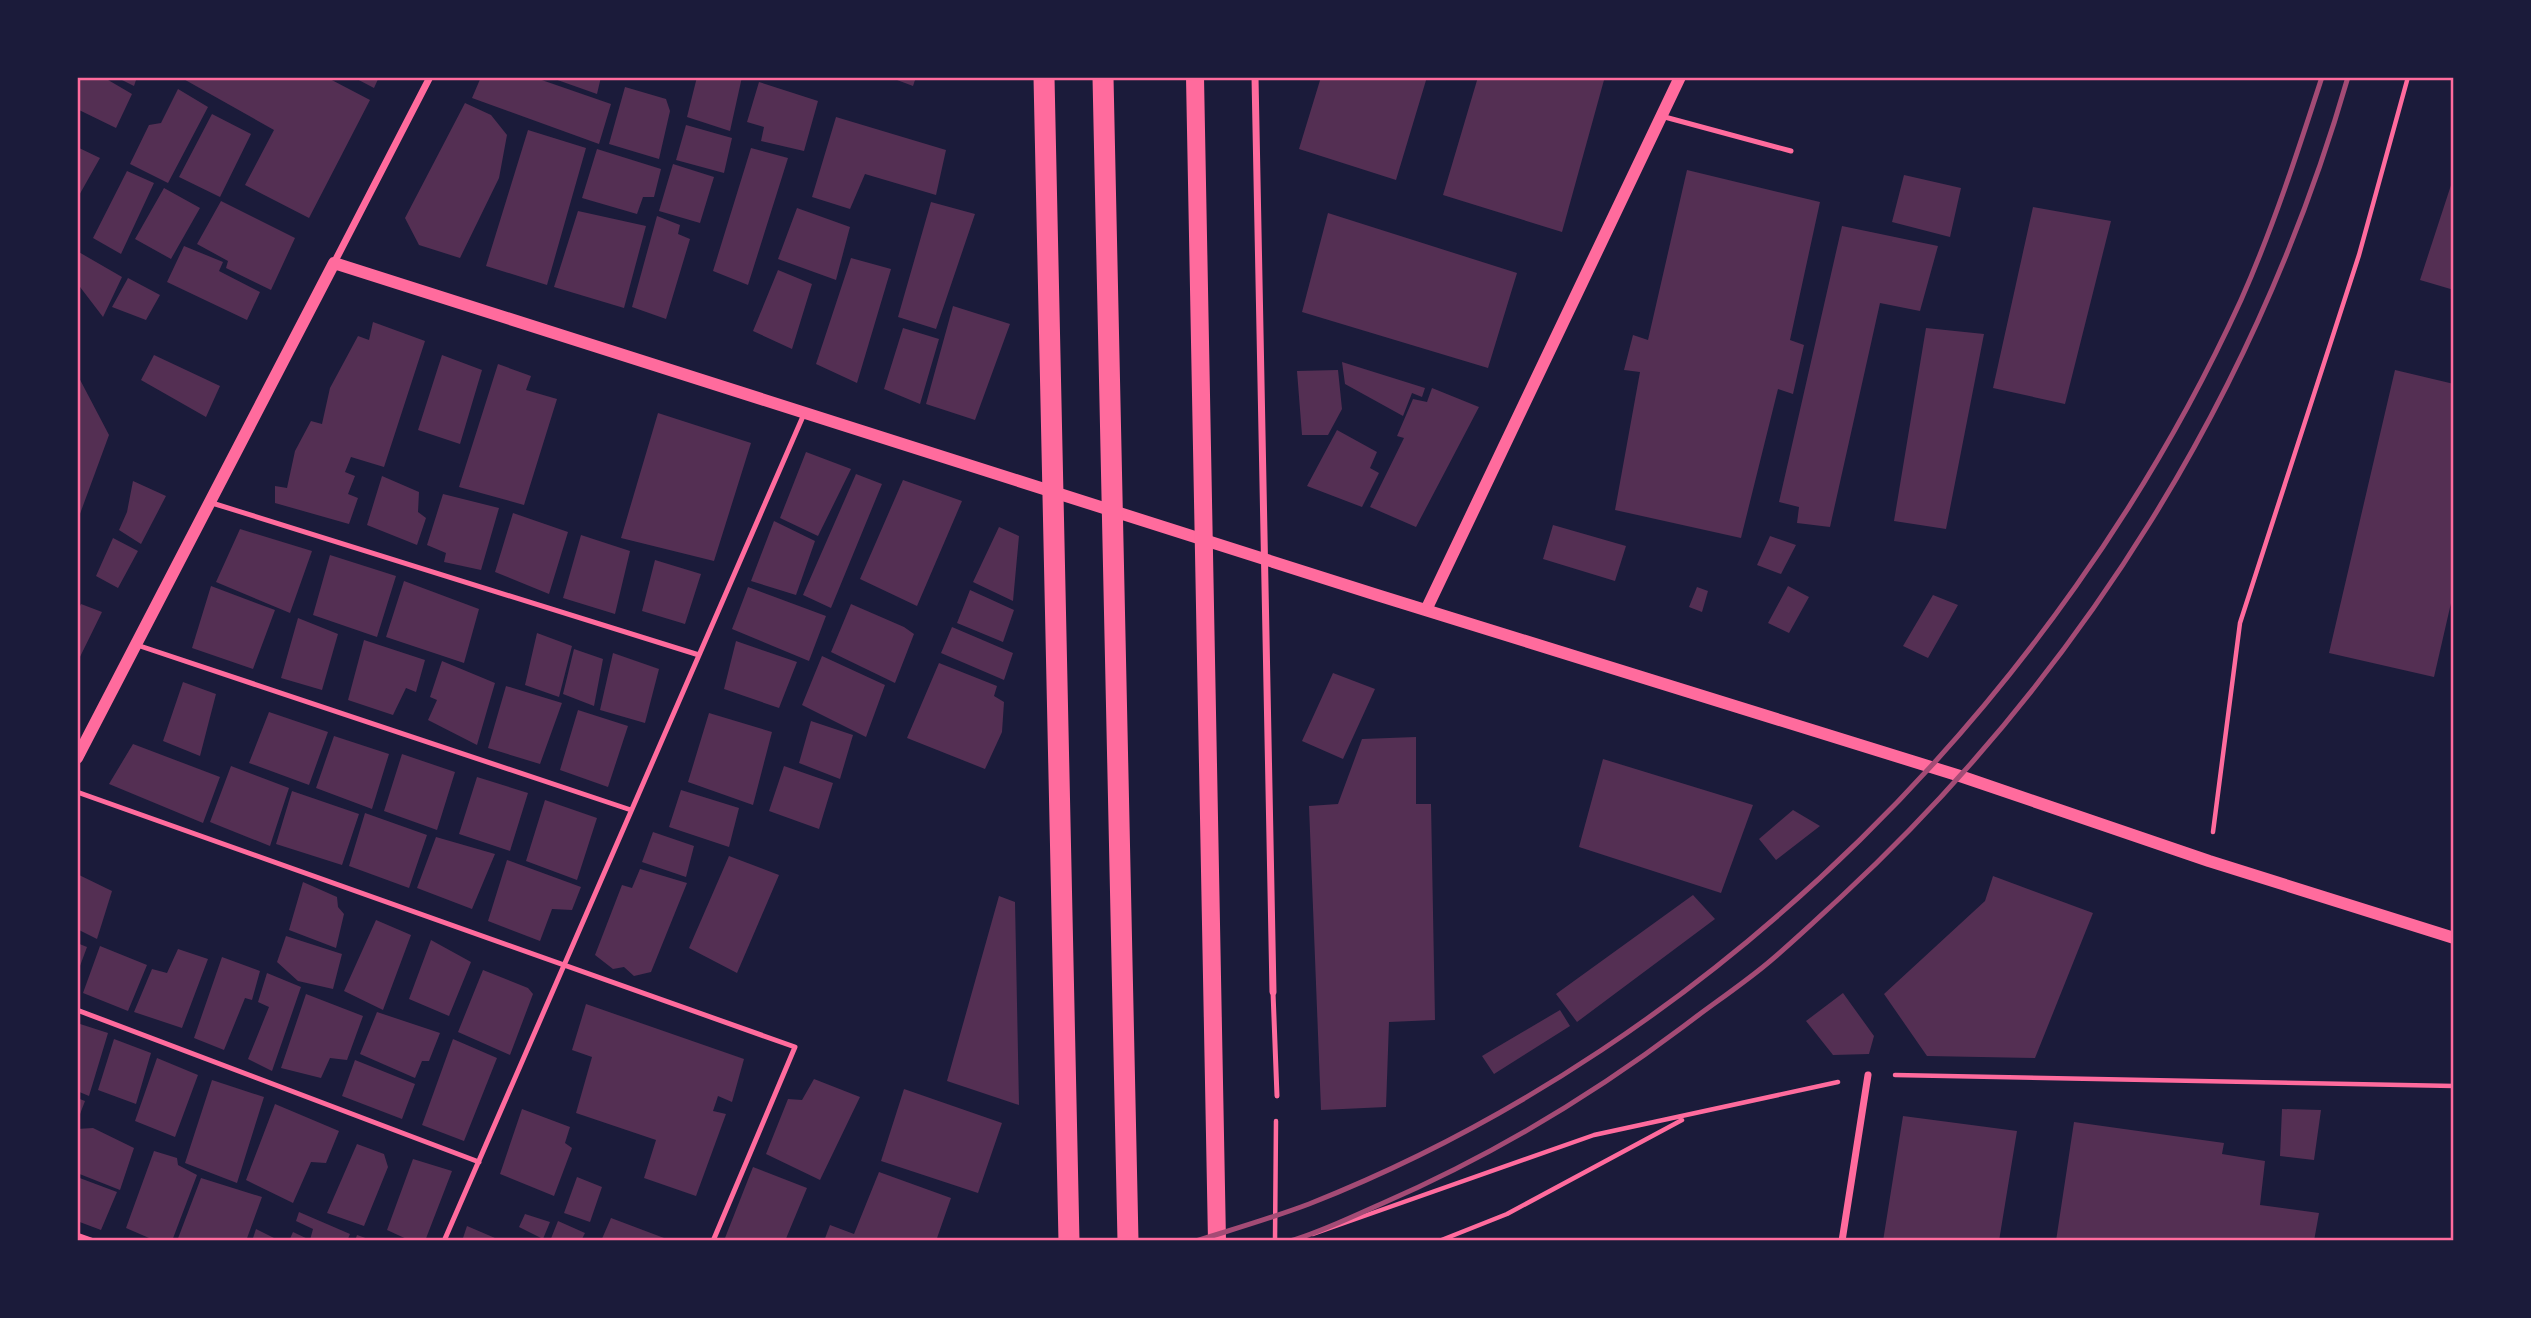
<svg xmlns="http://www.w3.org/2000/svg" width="2531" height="1318" viewBox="0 0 2531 1318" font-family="'Golos Text',sans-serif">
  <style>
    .building { fill: #542f53 }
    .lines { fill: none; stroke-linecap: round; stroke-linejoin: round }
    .path { stroke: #ff6b9d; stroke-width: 4.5 }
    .service { stroke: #ff6b9d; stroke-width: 5 }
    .minor { stroke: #ff6b9d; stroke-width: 7 }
    .tertiary { stroke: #ff6b9d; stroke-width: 12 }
    .primary { stroke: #ff6b9d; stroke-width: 18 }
    .motorway { stroke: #ff6b9d; stroke-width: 21 }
    .rail { stroke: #a44b75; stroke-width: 5 }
    .neatline { fill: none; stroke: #ff6b9d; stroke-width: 2.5 }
  </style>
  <rect width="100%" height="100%" fill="#1b1b3a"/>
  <!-- building -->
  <path class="building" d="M80 77H103L132 94 116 128 77 109V82Z
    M116 77H137L134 86Z
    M180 77H326L370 100 309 218 245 185 274 130Z
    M353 77H379L374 88Z
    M481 77H533L611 104 599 144 472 98Z
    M549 77H601L597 94Z
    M697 77H742L730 131 687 117Z
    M889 77H916L913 86Z
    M1321 77H1427L1396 180 1299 149Z
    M1478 77H1596L1604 80 1562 232 1443 195Z
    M759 82 818 101 804 151 761 141 764 127 747 122Z
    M625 87 666 99 670 111 659 159 609 144Z
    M178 89 208 107 168 183 130 164 149 125 161 123Z
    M465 103 491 115 507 135 499 178 460 258 419 245 405 218Z
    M212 114 251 134 220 197 179 177Z
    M836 117 946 150 936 195 865 174 850 209 812 197Z
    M686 125 732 138 724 173 676 160Z
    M528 130 586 148 547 285 486 266Z
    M77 147 100 158 77 199Z
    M751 148 788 158 748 285 713 271Z
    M597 149 661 169 654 197H643L637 214 582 198Z
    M673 164 714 177 700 223 659 211Z
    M1687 170 1820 202 1790 340 1804 345 1793 394 1778 389 1741 538 1615 510 1640 372 1624 370 1633 335 1648 340Z
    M127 171 154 183 121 254 93 238Z
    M1904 175 1961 188 1950 237 1892 222Z
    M2453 179H2454V290L2420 280Z
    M164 188 200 208 171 259 135 239Z
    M221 201 295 238 271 290 226 268 228 261 197 244Z
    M931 202 975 214 936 329 898 317Z
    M2033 207 2111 221 2065 404 1993 388Z
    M797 208 850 227 836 280 778 259Z
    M578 211 646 226 624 308 554 287Z
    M1328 213 1517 273 1488 368 1302 312Z
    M657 216 680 225 678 234 690 239 666 319 632 307Z
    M1842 226 1938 246 1920 311 1880 303 1830 527 1797 523 1799 507 1779 502Z
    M184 246 223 262 219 271 260 292 247 320 167 282Z
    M77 251 122 277 103 317 77 283Z
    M851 258 891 269 857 383 816 364Z
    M778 270 812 284 792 349 753 331Z
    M128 278 160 295 146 320 112 307Z
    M953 306 1010 324 975 420 926 404Z
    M373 322 425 341 384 467 351 457 345 472 355 476 348 494 358 498 349 524 275 503V486L287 488 295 451 311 421 322 424 330 388 358 336 369 340Z
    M903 328 939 339 920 404 884 389Z
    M1926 328 1984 334 1946 529 1894 521Z
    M154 355 220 386 206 417 141 380Z
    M442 355 482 370 460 444 418 430Z
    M1342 362 1425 388 1422 397 1412 393 1403 416 1345 384Z
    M498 364 531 376 526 390 557 399 524 505 459 487Z
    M1338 370 1342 409 1328 435H1302L1297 371Z
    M2395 370 2454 384V590L2434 677 2329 653Z
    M77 374 109 435 77 522Z
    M1432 388 1479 407 1416 527 1370 507 1404 438 1397 436 1413 399 1427 402Z
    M658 413 751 443 714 561 621 538Z
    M1337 430 1377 452 1370 468 1379 473 1362 507 1307 486Z
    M806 452 851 469 818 536 780 518Z
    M856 474 882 484 831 608 803 595Z
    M382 476 419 492 418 512 426 518 417 545 367 525Z
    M903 480 962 501 917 606 860 579Z
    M133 481 166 496 141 544 119 530 127 512Z
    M443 494 499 508 481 570 444 562 446 553 427 545Z
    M513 513 568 532 549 594 495 572Z
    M774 521 815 541 796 595 751 581Z
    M1553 525 1626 546 1615 581 1543 559Z
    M999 527 1019 536 1013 601 973 582Z
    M240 529 312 551 290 613 216 582Z
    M581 535 630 551 615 614 563 598Z
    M1770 536 1796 545 1781 574 1757 565Z
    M113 538 138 551 118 588 96 576Z
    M330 555 396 576 377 637 313 615Z
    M655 560 701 574 685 624 642 611Z
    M404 581 479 609 464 663 386 637Z
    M211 586 275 610 253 669 192 648Z
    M1788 586 1809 597 1789 633 1768 623Z
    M748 587 826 616 809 661 732 629Z
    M1697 587 1708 591 1702 612 1689 607Z
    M970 590 1014 610 1003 642 957 623Z
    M1933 595 1958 605 1928 658 1903 646Z
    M81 604 102 612 77 663V612Z
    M851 604 904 627 914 634 895 683 831 652Z
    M298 618 338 634 322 690 281 678Z
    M952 627 1013 653 1004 680 941 653Z
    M537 633 572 646 559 697 525 685Z
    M364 640 425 660 416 692 406 688 393 715 348 700Z
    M736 641 797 662 779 708 724 689Z
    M574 649 603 659 594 706 563 694Z
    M613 653 659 669 645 723 600 710Z
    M822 656 885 685 866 737 802 705Z
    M442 661 495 683 477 745 428 720 437 700 430 697Z
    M939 663 997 686 994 696 1004 702 1002 732 985 769 907 738Z
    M1333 673 1375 689 1343 759 1302 741Z
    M183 682 216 694 200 756 163 741Z
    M506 686 562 703 540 764 488 748Z
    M578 710 628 726 608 787 560 770Z
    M269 712 328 732 309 785 249 763Z
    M709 713 772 732 753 805 688 782Z
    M811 721 853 735 840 779 799 763Z
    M334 736 389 754 372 809 316 788Z
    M1416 737V804H1431L1435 1020 1389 1022 1386 1107 1321 1110 1309 806 1338 804 1362 739Z
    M133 744 220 777 203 823 109 784Z
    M402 754 455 772 437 830 384 811Z
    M1603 759 1753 805 1721 893 1579 847Z
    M231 766 289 788 270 846 210 822Z
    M784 766 833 783 819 829 769 811Z
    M477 777 528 793 510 851 459 834Z
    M681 790 739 808 729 847 669 827Z
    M292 791 359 814 342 865 276 844Z
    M545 800 597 818 577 880 526 861Z
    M1793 810 1820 826 1776 860 1759 839Z
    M365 813 427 835 409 888 349 866Z
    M653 832 694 846 686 877 642 862Z
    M436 837 495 854 472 909 417 888Z
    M729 856 779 875 737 973 689 948Z
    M507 860 581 887 572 910 552 909 540 941 488 921Z
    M640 869 687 883 651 972 634 976 624 967 613 969 595 955 622 885 632 888Z
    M77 874 112 891 97 939 77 929Z
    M1993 876 2093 913 2035 1058 1927 1056 1884 994 1985 901Z
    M303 882 337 897 338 907 344 914 336 948 289 930Z
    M1693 895 1715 919 1577 1022 1556 994Z
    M999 896 1015 902 1019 1105 947 1081Z
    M376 920 411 935 383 1010 344 991Z
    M286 936 342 954 333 989 298 981 277 962Z
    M431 940 471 962 449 1016 409 999Z
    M77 943 87 947 77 974Z
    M100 946 147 965 128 1011 83 993Z
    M178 949 208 959 182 1028 134 1012 152 969 167 973Z
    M222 957 260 971 252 1000 245 998 224 1050 194 1038Z
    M483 970 528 988 533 994 510 1055 458 1032Z
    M267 973 301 987 272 1071 248 1059 269 1007 258 1002Z
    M1843 993 1874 1036 1869 1054 1833 1055 1806 1021Z
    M306 994 363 1016 347 1060 330 1058 321 1078 281 1068Z
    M586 1004 744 1059 732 1102 718 1096 713 1111 726 1114 696 1196 644 1178 656 1140 576 1113 592 1057 572 1050Z
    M1560 1010 1570 1026 1494 1074 1482 1056Z
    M377 1012 440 1033 429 1061H422L415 1078 360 1054Z
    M77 1023 108 1033 89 1096 77 1091Z
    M114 1039 151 1053 136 1104 98 1090Z
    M453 1039 497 1058 464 1141 422 1125Z
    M157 1058 198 1075 175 1137 135 1121Z
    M355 1060 415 1084 402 1119 342 1096Z
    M814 1079 860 1097 820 1180 766 1154 788 1099 802 1100Z
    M212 1080 264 1097 237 1183 185 1163Z
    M904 1089 1002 1123 978 1193 881 1161Z
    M77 1098 85 1101 77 1122Z
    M275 1104 339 1131 326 1163 311 1162 293 1203 246 1180Z
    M522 1109 570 1127 565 1143 572 1148 554 1196 500 1174Z
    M2282 1109 2321 1110 2314 1160 2280 1156Z
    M1903 1116 2017 1131 1999 1241H1883Z
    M2074 1122 2224 1143 2222 1154 2265 1161 2260 1205 2319 1213 2314 1241H2056Z
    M93 1128 134 1148 120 1190 77 1173V1129Z
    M357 1144 384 1154 388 1167 364 1226 327 1213Z
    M154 1151 177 1158 178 1165 197 1175 172 1241H156L126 1228Z
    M413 1159 452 1171 425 1241H411L387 1230Z
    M753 1167 807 1188 785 1241H733L725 1238Z
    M879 1172 951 1198 936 1241H824L830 1225 854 1234Z
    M77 1177 117 1192 101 1230 77 1221Z
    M577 1177 602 1187 590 1222 564 1213Z
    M201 1178 262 1197 246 1241H177Z
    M299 1212 350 1234 347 1241H289L293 1232 310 1240 313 1229 296 1221Z
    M525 1214 550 1222 543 1239 519 1227Z
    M611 1218 672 1241H601Z
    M558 1221 585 1233 581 1241H550Z
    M467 1226 502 1241H462Z
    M256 1229 280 1241H252Z
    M357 1235 374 1241H355Z"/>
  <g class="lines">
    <!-- path -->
    <path class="path" d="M2213 832 2240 623 2359 255 2408 77
      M1895 1075 2454 1086
      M1313 1234 1594 1135 1838 1082
      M1275 1241 1276 1121
      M1439 1241 1507 1214 1682 1120"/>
    <!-- service -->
    <path class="service" d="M1661 116 1791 151
      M212 503 699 655
      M137 645 631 810
      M77 792 795 1047 713 1241
      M1273 992 1277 1096
      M77 1010 479 1162
      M77 1235 94 1241
      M444 1241 804 414"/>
    <!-- minor -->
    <path class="minor" d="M1255 77 1273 992
      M334 263 430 77
      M1842 1241 1868 1075"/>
    <!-- tertiary -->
    <path class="tertiary" d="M1426 610 1680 77
      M77 758 334 263 1377 595 1960 776 2209 861 2454 938"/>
    <!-- primary -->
    <path class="primary" d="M1195 77 1217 1241"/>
    <!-- motorway -->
    <path class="motorway" d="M1044 77 1069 1241
      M1103 77 1128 1241"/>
    <!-- rail -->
    <path class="rail" d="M1196 1241C1234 1229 1272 1218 1309 1204 1716 1043 2060 696 2241 300 2273 228 2298 151 2322 77
      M1290 1241C1321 1232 1351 1217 1381 1204 1489 1157 1590 1097 1684 1026 1710 1006 1737 988 1763 967 1790 945 1816 920 1842 896 2082 673 2257 392 2348 77"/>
  </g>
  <!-- border -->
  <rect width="2531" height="1318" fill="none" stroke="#1b1b3a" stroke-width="158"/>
  <rect x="79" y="79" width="2373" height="1160" class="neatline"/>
</svg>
